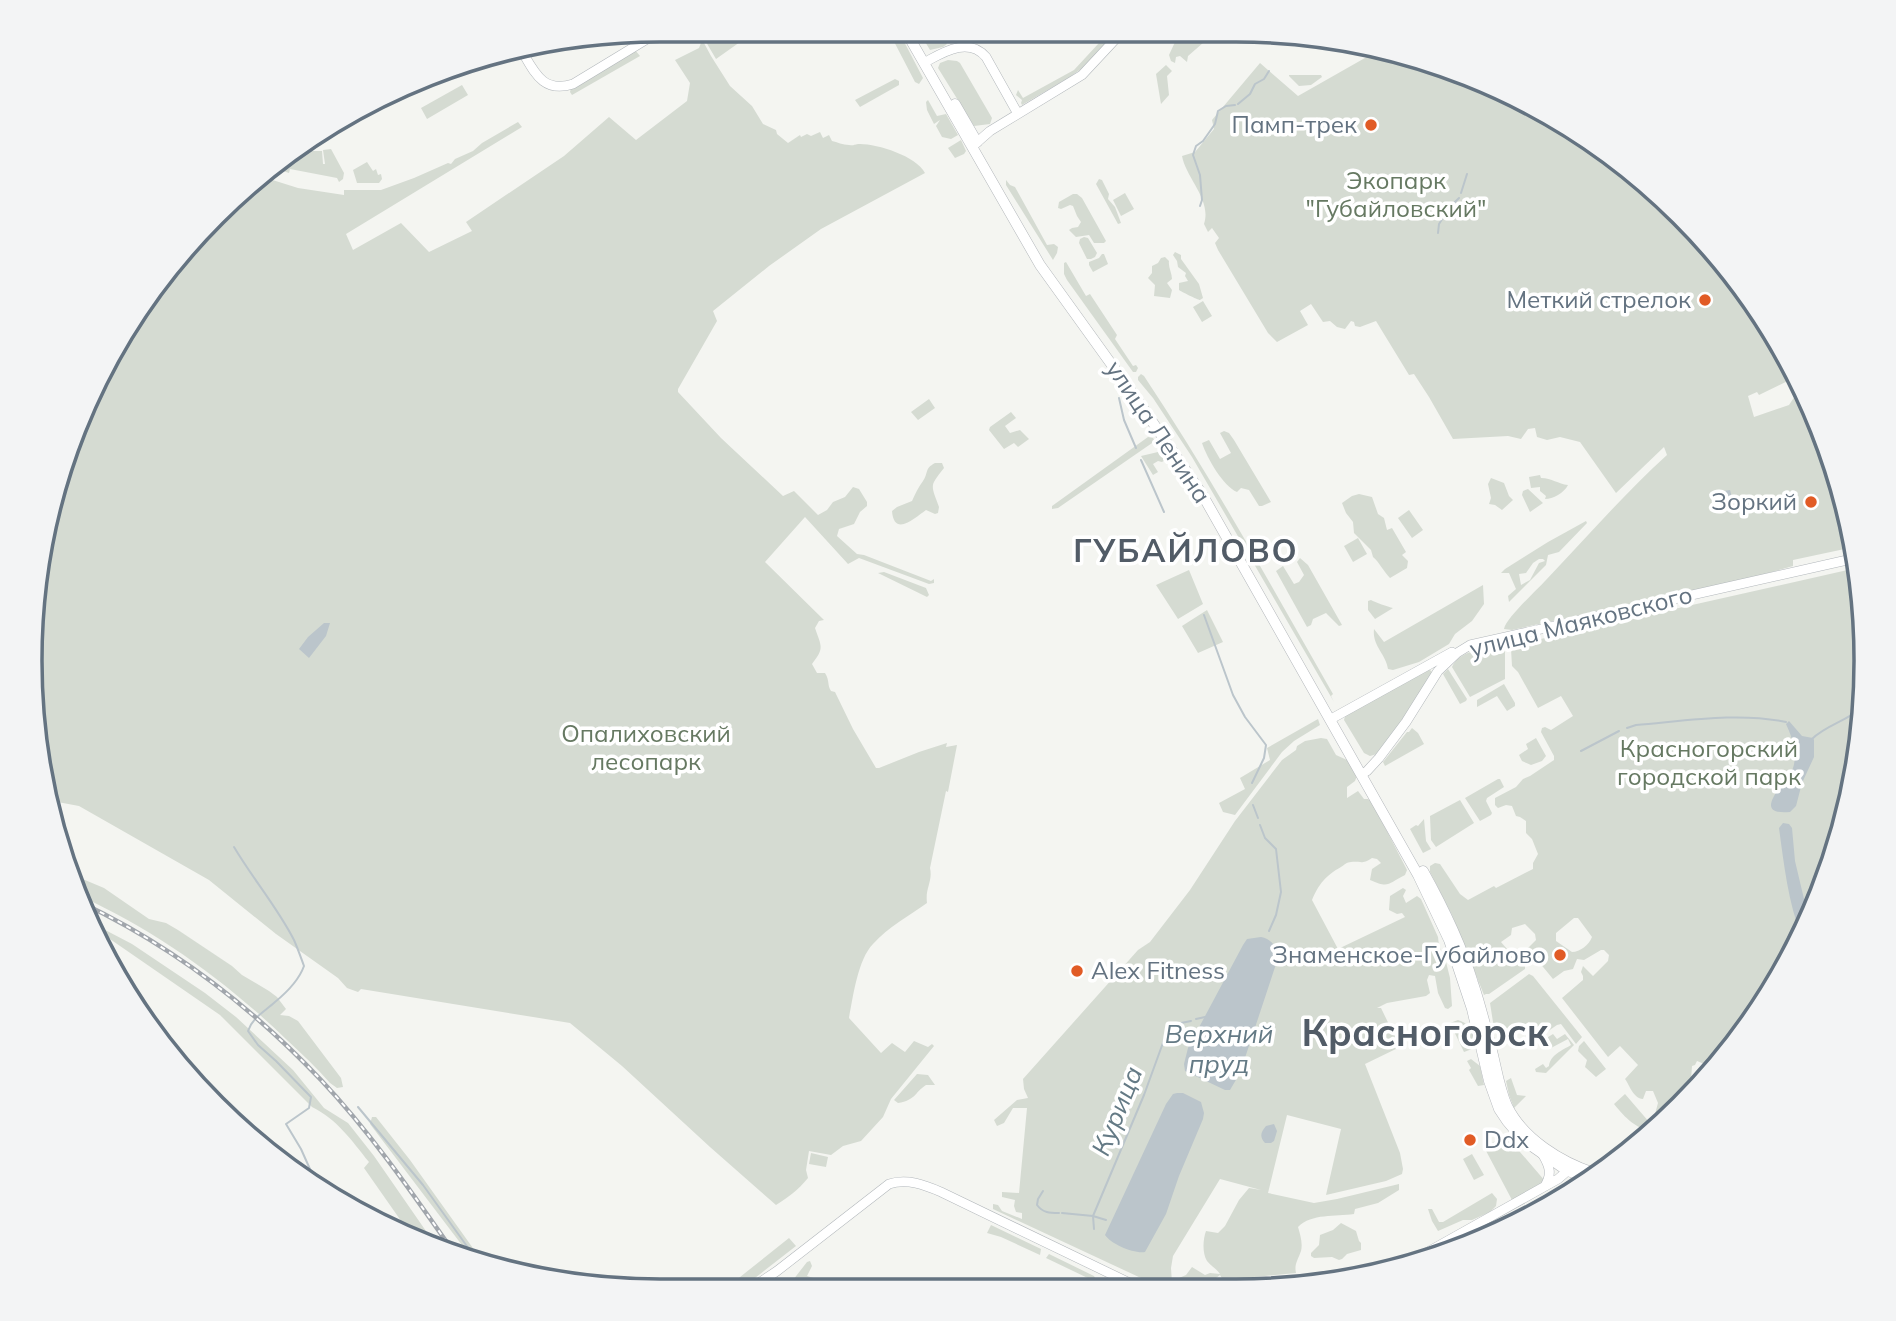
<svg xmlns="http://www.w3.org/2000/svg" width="1896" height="1321" viewBox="0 0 1896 1321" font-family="Mulish,sans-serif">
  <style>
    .green { fill: #d5dbd2; fill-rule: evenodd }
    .water { fill: #bbc5cb }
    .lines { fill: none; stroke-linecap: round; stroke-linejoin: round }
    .stream { stroke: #bbc5cb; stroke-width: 2 }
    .secondary-casing { stroke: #b2b7bb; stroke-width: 10 }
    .primary-casing { stroke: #b3b7bb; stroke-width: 11 }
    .secondary { stroke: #fff; stroke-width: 9 }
    .primary { stroke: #fff; stroke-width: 10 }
    .rail-casing { stroke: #a1a6ac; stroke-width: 4.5 }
    .rail { stroke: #fff; stroke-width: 2; stroke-dasharray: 5; stroke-linecap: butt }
    .poi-dot { fill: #e15b25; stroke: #fff; stroke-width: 2.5 }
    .labels { text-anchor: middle; stroke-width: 7; stroke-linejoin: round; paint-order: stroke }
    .poi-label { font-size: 24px; fill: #647381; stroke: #fff; text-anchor: end }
    .park-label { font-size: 24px; fill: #667962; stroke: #fff }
    .street-label { font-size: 24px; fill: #647381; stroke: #fff }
    .water-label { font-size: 26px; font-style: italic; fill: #647a85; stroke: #fff }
    .district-label { font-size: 32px; font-weight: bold; letter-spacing: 2px; fill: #525c67; stroke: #fff }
    .town-label { font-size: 38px; font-weight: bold; fill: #525c67; stroke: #fff }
    .rim { fill: none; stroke: #647381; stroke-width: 3.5 }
  </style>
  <rect width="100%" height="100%" fill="#f4f5f1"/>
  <!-- green -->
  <path class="green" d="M695 30H697L711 56 730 86 752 106 763 124 776 130 777 134 788 143 800 135 801 137 807 134 811 136 820 132 823 138 829 135 832 141C837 142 843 145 849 145 856 146 853 144 860 144 878 144 916 156 925 173L821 229 769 266 713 311 717 321 678 389V392L721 438 783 496 794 491 818 515 827 510 833 502 845 497 853 487 859 489 867 502V506L860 512 854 524 839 529 837 536 857 554 864 555 931 581 934 579V583L929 584 859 558 848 564 805 517 765 562 824 620 819 621 815 628C821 646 825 648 812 664L817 673H825C830 681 827 685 831 691L835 692 853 729 876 768H879L919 752 947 743 946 747 957 745 948 792 946 791 930 868C933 881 925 888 927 903 909 916 888 927 873 944 858 959 853 997 849 1018L881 1053 892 1043 905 1052 914 1041 928 1047 932 1044 934 1046 891 1099 883 1117 861 1141 843 1146 831 1155 809 1151 806 1170 808 1178C798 1190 789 1197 776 1205L710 1147 622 1066 570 1023 361 989 358 992 347 988 338 978 276 934 209 880 79 806 47 800 42 783 35 579 78 419 186 245 263 177 298 188 344 195V190H381L414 178 448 163 451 164 455 159 473 151 482 143 518 122 522 127 346 234 353 250 401 223 429 252 472 231 466 222 564 156 609 117 636 140 687 101 690 83 675 60 699 48 701 43Z
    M699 30H757L716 59Z
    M888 30H898L923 78 919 84 915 82Z
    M918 30H942L947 44 943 47 930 50Z
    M1111 30H1118L1085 66 1070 77 1022 105 1021 103 1022 100 1016 95 1018 90 1023 98 1074 70Z
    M1153 30H1177V32L1169 38H1150L1149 34Z
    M1199 30H1212L1216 34 1215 38 1211 36 1188 56 1187 62 1180 56 1176 57 1175 63 1171 61 1169 55 1175 42 1187 41Z
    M635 50 640 56 572 95 570 92 571 88Z
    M1379 50 1551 114 1709 244 1782 345 1796 377 1759 395 1757 392 1748 396 1754 417 1789 405 1801 387 1833 457 1854 547 1793 560V566L1754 577 1512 630 1504 629C1506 618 1536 591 1546 580 1586 538 1624 494 1667 455L1664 447 1616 493 1580 442 1560 437 1547 440 1537 437 1535 428 1528 429 1521 439 1508 436 1453 439 1429 397 1414 374 1409 375 1376 321 1360 327 1355 326 1354 322 1351 321 1345 329 1337 327 1330 321 1323 322 1311 304 1300 311 1308 325 1277 342 1268 333 1218 250 1215 243 1219 238 1212 228 1208 232 1204 224C1212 200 1186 178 1182 156L1195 152 1214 129 1212 120 1260 63 1298 96Z
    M948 60 957 61 960 63 992 118 990 124 974 126 938 68 940 63Z
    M1166 65 1172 71 1167 76 1169 95 1161 104 1156 74Z
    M1289 75H1321L1322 77 1311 85 1299 86 1289 76Z
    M895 79 899 81V85L860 107 855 100Z
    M462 85 468 95 427 119 421 108Z
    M928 100 937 116 946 114 958 135 951 139 942 137 936 126 940 120 934 124 927 110 926 102Z
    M961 140 966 151 964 154 955 158 948 148Z
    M331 149 344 173 343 179 339 182 337 178 290 169 289 173 274 168 279 163C288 167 291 166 298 159L300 160 303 151H322L323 164H325L323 150Z
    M367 162 373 171 376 169 378 175 381 174 382 179 379 183H357L353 170Z
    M1099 179 1102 180 1109 194 1108 199 1115 207 1121 223 1118 224 1096 184Z
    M1006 180 1010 185 1015 187 1047 245 1054 244 1058 247 1057 253 1053 260 1006 185Z
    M1125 193 1134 209 1121 216 1113 200Z
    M1073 194H1077L1082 198 1106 241 1104 243H1094L1089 235 1076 237 1069 230 1072 228 1078 227 1081 222 1077 216 1073 206 1070 205 1061 209 1058 208 1059 202Z
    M1084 237 1088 238 1097 253 1095 257 1091 259H1087L1079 243 1080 239Z
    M1175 252 1181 255V259L1199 284 1203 298 1200 300C1198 300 1180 291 1179 290V283L1188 281 1185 276 1186 273 1178 267 1177 261 1173 255Z
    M1102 254H1104L1108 264 1093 272 1089 265V262L1099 258Z
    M1165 257 1169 261C1168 267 1172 273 1172 279L1167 283 1172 290 1170 298 1154 296 1155 285 1148 278 1152 273V266L1158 263 1161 258Z
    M1066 262 1086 296 1090 294 1117 335 1115 339 1133 366 1136 365 1138 368 1136 372H1133L1067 280 1064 274V263Z
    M1203 301 1212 316 1202 322 1193 307Z
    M1141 374 1144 376C1212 478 1272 587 1333 694L1331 696 1334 702 1192 457 1153 398 1138 380V377Z
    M929 399 935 408 918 420 911 412Z
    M1011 412 1016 418 1005 426 1010 433 1020 430 1029 439 1018 447 1014 443 1004 449 989 430 990 427Z
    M1224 431 1229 433 1234 440 1271 502 1262 506H1259L1249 490 1241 488 1237 492C1223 486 1207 458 1202 443L1209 440 1220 459 1231 453 1220 433Z
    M1148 437 1153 438 1155 441 1058 508 1052 509V506Z
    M1158 452H1162L1166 456 1165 460 1162 462 1158 461 1153 464 1158 472 1153 475 1141 456Z
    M935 463H942L944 468C929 487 931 484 939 507L938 513 935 514 926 510C916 517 894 538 892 511L897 507 912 501C915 494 918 488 923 481 929 472 924 469 935 463Z
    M1540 475 1541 478C1552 478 1558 484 1568 485 1564 493 1553 499 1545 499L1546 496 1540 491V487L1531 488 1529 477Z
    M1491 478 1504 483 1509 496 1513 500 1502 510 1495 505 1489 504 1491 498 1488 484Z
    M1528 489 1543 503 1530 512 1522 495 1523 491Z
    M1359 494 1372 497 1378 514 1384 518 1387 530 1392 528 1406 552 1402 555 1408 561 1407 568 1390 578C1383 571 1380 563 1373 557L1371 550 1354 533 1353 522 1346 513 1342 503 1352 496Z
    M1409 510 1423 530 1412 538 1398 518Z
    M1586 521 1587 523 1559 552 1548 555 1546 565 1509 602 1508 596 1516 589 1509 573H1501L1505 569 1548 542ZM1539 559H1543L1545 561 1539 563 1530 580 1521 585 1519 574 1526 573 1533 563Z
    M1358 538 1367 554 1353 562 1344 546Z
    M1300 558 1308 565 1342 625 1339 626 1326 613 1313 619 1311 625 1307 627 1276 571 1283 566 1294 584 1299 582 1304 575 1297 562Z
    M1858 566 1861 578 1865 701 1845 823 1801 939 1736 1044 1714 1068 1697 1061 1695 1065 1692 1066 1690 1094 1661 1124 1655 1114 1658 1103 1653 1091H1646L1643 1099C1633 1098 1630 1086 1625 1079L1638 1065 1620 1046 1608 1057 1562 998 1583 980V976L1581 972 1583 966 1593 976 1608 961 1609 955 1604 950H1601L1584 960 1577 959 1573 969 1564 971 1553 979 1534 956H1529L1526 953V950L1536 940 1535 934 1525 924 1512 928 1511 935 1501 942C1509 952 1516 958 1525 965V969L1489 994H1486L1484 995 1452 915 1430 872V866L1435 863 1440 864 1460 894 1468 900 1494 886 1496 888 1533 869V863L1538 854 1532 839 1526 833V821L1520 817 1516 816 1512 806 1506 805 1498 808 1495 805V798L1516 787 1523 779 1530 776 1554 760V756L1541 732 1542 728 1545 727 1551 730 1573 716 1561 696 1538 708 1518 672 1512 666 1511 649 1514 645 1852 569ZM1574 918H1578L1592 937C1589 945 1580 952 1572 952L1556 941V933Z
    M1189 570 1203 604 1178 619 1156 585Z
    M884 572 926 588 929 595 927 597 878 573Z
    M1483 585 1484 604 1472 621 1455 634 1449 644 1419 662 1393 670 1388 669C1386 654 1372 646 1374 629L1384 642Z
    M1371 600C1375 602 1388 607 1393 608L1375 619 1368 610V601Z
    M1207 610 1223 642 1198 653 1182 626Z
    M1498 646H1503L1505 648V679L1470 697 1452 667C1459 651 1482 649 1498 646Z
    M1429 669 1432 672V674L1405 717 1377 754 1370 756 1364 753 1344 720 1345 716Z
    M1448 669 1467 699 1466 701 1460 704 1443 674Z
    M1504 684 1515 703V706L1507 711 1497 696 1477 707V700Z
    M1318 719 1320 725 1294 741 1282 752 1235 815 1223 812 1219 803 1245 789 1240 778 1270 760 1267 748Z
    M1412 728 1418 733 1424 744 1385 766 1383 762 1407 732H1409Z
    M1321 738 1327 739 1336 755 1347 760 1357 776 1355 781 1347 787V798L1358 791 1364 799H1368L1372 802 1407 870 1405 875C1388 883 1390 889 1370 880L1372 869 1381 863 1377 859 1372 858C1361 865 1362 861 1351 862 1347 862 1344 865 1341 867 1325 876 1319 884 1312 900L1338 949 1405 917 1402 913 1397 914 1389 910 1390 896 1403 888 1406 890 1403 896 1406 903 1417 896 1421 899 1438 937 1439 946 1446 962 1450 978 1452 1006 1448 1009 1445 1008 1438 993 1435 976 1429 975 1427 980 1430 993 1426 996 1387 1003 1377 1008H1381L1400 1047 1365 1064 1400 1153 1403 1169 1402 1174 1386 1181 1326 1195 1341 1129 1287 1115 1268 1193 1314 1203 1337 1199 1399 1184V1190L1378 1203 1355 1209 1354 1214C1335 1217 1312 1213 1298 1227 1300 1234 1303 1243 1301 1251 1298 1260 1294 1264 1296 1273L1223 1280 1220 1275C1210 1284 1192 1283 1178 1284L1179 1278 1186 1275 1192 1267 1205 1275 1210 1273 1220 1274C1217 1269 1211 1266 1207 1261 1202 1253 1203 1239 1206 1231L1218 1233 1225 1226 1239 1200 1249 1188 1261 1190 1220 1179 1173 1256 1171 1268 1172 1283 1156 1285 993 1209V1204L998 1205 1002 1211 1022 1219V1213L1016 1212 1014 1206 1015 1200 1002 1197V1192L1019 1193 1027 1108H1013L1004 1123 997 1126 994 1120 1017 1100 1028 1098 1024 1089 1023 1079 1138 950 1150 942 1190 890 1235 821 1282 760 1296 750 1297 746 1305 741Z
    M1536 738 1546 756 1542 761 1531 765 1522 761 1519 755 1528 749 1526 744Z
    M1498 779H1500L1504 787 1487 798 1486 801 1492 813 1491 815 1480 821 1465 798Z
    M1460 800 1474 823 1436 847 1431 840 1430 816Z
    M1424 819 1426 841 1431 849 1423 853 1410 829 1416 825 1418 826Z
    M73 875 104 888 149 919 166 923 178 930 232 966 242 975 269 991 277 997 286 1009 280 1015 289 1016 298 1021 341 1078 343 1087 337 1088 330 1083C317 1068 302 1054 288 1041 227 982 157 931 80 896Z
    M88 921 132 944 205 993 236 1017 293 1070 324 1108 348 1123 374 1156 437 1247 413 1238 364 1168 369 1162C351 1140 338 1120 312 1107L220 1015 107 937 98 944Z
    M1529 974 1533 976 1582 1037 1576 1044 1561 1024 1557 1025 1541 1036 1529 1022 1508 1034 1506 1031 1498 1032 1493 1022 1490 1003Z
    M1458 1020C1470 1023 1478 1037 1472 1049L1464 1052 1450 1023Z
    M1553 1034 1557 1039 1565 1034 1574 1045 1546 1073 1536 1072 1535 1069 1543 1064 1546 1068 1549 1066C1550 1055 1563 1050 1571 1045L1568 1039 1551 1048 1545 1039Z
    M1584 1041 1606 1069 1596 1077 1585 1067 1587 1060 1578 1051 1579 1046Z
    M1471 1059 1480 1066 1484 1085 1478 1086 1469 1070 1471 1068 1467 1061Z
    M917 1074 928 1075 935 1085H926C914 1093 916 1100 898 1103L894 1100Z
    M1511 1078 1517 1095 1526 1096 1514 1108 1509 1095 1506 1081Z
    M1625 1094 1656 1130 1653 1133C1634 1126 1627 1120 1614 1104Z
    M372 1117H376L410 1160 485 1265 474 1261 370 1124Z
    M1503 1137 1514 1145 1545 1181 1512 1200 1484 1147Z
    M811 1153 828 1157 826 1167 809 1164Z
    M1472 1154 1484 1175 1474 1180 1463 1159Z
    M1492 1193 1497 1199 1496 1206 1490 1212 1472 1220H1463L1438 1231 1432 1221 1428 1209H1432L1439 1222H1443Z
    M1341 1223 1356 1231 1359 1241 1361 1243V1250L1347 1254 1342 1259 1339 1260 1332 1257 1314 1258 1311 1256V1253L1319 1245 1320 1235 1333 1230Z
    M991 1225 1041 1249 1040 1255 1001 1237 987 1233Z
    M789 1238 796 1246 742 1288 725 1289Z
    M1049 1254 1094 1276 1097 1281H1094L1046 1258Z
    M810 1261 812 1266 807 1276 823 1281 814 1289H786L807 1262Z"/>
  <!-- water -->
  <path class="water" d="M1730 490 1735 509 1721 512 1717 492Z
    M324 623H330L326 636 309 658 299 649 308 637Z
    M1789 721 1802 736 1813 738 1814 740V757L1802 783 1796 806 1790 812C1748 816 1788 781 1793 768 1798 753 1792 737 1786 724Z
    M1783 823 1789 824 1792 828 1795 861 1809 920 1802 937C1788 903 1784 864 1779 828Z
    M1261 937C1271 939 1278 947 1278 958L1240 1073 1230 1090H1225L1185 1071 1184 1064 1188 1048 1243 945 1247 939Z
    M1177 1093H1183L1201 1102 1204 1113 1203 1119 1179 1176 1166 1214 1145 1252C1134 1254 1111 1244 1105 1235L1166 1104 1173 1094Z
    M1274 1124 1277 1131 1274 1141 1271 1143H1265C1259 1136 1261 1132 1266 1126Z"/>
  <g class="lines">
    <!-- stream -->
    <path class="stream" d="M1238 104 1250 94 1255 84 1264 79 1269 71
      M1461 193 1467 174
      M1200 206 1202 200 1200 175 1193 155 1196 146 1203 141 1215 124 1218 111 1226 106 1235 105
      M1450 207 1459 198
      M1438 233 1439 224 1446 213
      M1119 398 1124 420 1136 448
      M1141 460 1164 512
      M1204 615 1233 695 1245 717 1266 745 1264 758 1252 783
      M1627 728 1636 725C1685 721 1738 712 1786 722
      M1812 739C1826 725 1847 721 1861 708
      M1581 751 1619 731
      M1253 805 1258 818
      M1260 825 1265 838 1276 849 1281 892 1276 915 1269 931
      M234 847C253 879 277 907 294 940 298 949 301 958 304 966 299 980 286 993 275 1002 264 1012 253 1017 248 1031L258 1045 276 1061 311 1097 309 1108 286 1124 301 1149 318 1187
      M1196 1019 1205 1017
      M358 1107 423 1185 479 1263
      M1043 1191 1038 1199 1037 1205C1043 1213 1050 1213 1059 1213
      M1062 1213 1093 1216 1106 1220
      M1094 1229 1093 1216 1144 1095 1168 1029 1171 1025 1191 1021"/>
    <defs>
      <path id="secondary" d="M520 48C534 71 542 94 573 84L662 30
        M929 60C947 50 970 38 986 57L1018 114
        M974 145 990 131 1082 75 1124 30
        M1331 719 1452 652
        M1362 774 1367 771 1379 758 1406 722 1438 671 1457 653 1470 645 1856 558
        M1543 1155C1550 1167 1552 1174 1545 1186
        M1424 1254 1558 1179 1565 1173 1570 1164
        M1247 1286 1358 1274
        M750 1289 777 1271 889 1184C907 1178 925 1185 941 1192L1138 1287"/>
      <path id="primary" d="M905 30 1040 265 1140 404 1202 494 1418 875 1449 940 1472 1009 1489 1081 1499 1109 1507 1121 1523 1140 1566 1170 1586 1178
        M955 104 977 142
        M1423 871C1443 907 1461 944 1473 983 1481 1007 1487 1031 1493 1055 1497 1072 1500 1090 1507 1106 1523 1139 1561 1162 1594 1173"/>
    </defs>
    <!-- secondary casing -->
    <use href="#secondary" class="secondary-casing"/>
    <!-- primary casing -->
    <use href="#primary" class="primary-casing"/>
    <!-- secondary -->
    <use href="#secondary" class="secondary"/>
    <!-- primary -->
    <use href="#primary" class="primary"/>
    <defs>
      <path id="rail" d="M82 903C172 946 253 1008 321 1080 371 1133 413 1194 455 1254"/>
    </defs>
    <!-- rail casing -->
    <use href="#rail" class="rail-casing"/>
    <!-- rail -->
    <use href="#rail" class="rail"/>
  </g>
  <!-- markers -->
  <g class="poi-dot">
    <circle cx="1371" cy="125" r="7"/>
    <circle cx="1705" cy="300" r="7"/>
    <circle cx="1811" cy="502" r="7"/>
    <circle cx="1560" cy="955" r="7"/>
    <circle cx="1077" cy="971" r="7"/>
    <circle cx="1470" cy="1140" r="7"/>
  </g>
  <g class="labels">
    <!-- poi labels -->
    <g class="poi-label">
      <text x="1357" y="133">Памп-трек</text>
      <text x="1691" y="308">Меткий стрелок</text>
      <text x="1797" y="510">Зоркий</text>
      <text x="1546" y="963">Знаменское-Губайлово</text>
      <text x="1091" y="979" text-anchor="start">Alex Fitness</text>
      <text x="1484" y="1148" text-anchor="start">Ddx</text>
    </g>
    <!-- park labels -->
    <g class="park-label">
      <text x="1396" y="189">Экопарк<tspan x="1396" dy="28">"Губайловский"</tspan></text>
      <text x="646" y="742">Опалиховский<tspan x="646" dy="28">лесопарк</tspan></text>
      <text x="1709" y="757">Красногорский<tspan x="1709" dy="28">городской парк</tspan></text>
    </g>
    <!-- street labels -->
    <g class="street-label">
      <text transform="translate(1158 432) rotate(56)" y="8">улица Ленина</text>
      <text transform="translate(1581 622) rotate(-14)" y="8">улица Маяковского</text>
    </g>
    <!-- water labels -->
    <g class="water-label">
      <text x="1219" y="1043">Верхний<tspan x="1219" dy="30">пруд</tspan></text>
      <text transform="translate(1117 1111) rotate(-68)" y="9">Курица</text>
    </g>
    <!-- district labels -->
    <g class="district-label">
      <text x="1186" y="562">ГУБАЙЛОВО</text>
    </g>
    <!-- town labels -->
    <g class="town-label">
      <text x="1425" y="1046">Красногорск</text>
    </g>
  </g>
  <!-- crop -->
  <path d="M0 0H1896V1321H0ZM660 42H1236A618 618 0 0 1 1854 660V661A618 618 0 0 1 1236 1279H660A618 618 0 0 1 42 661V660A618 618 0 0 1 660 42Z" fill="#f3f4f5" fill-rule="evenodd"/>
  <path class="rim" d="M660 42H1236A618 618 0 0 1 1854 660V661A618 618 0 0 1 1236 1279H660A618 618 0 0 1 42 661V660A618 618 0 0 1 660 42Z"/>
</svg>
